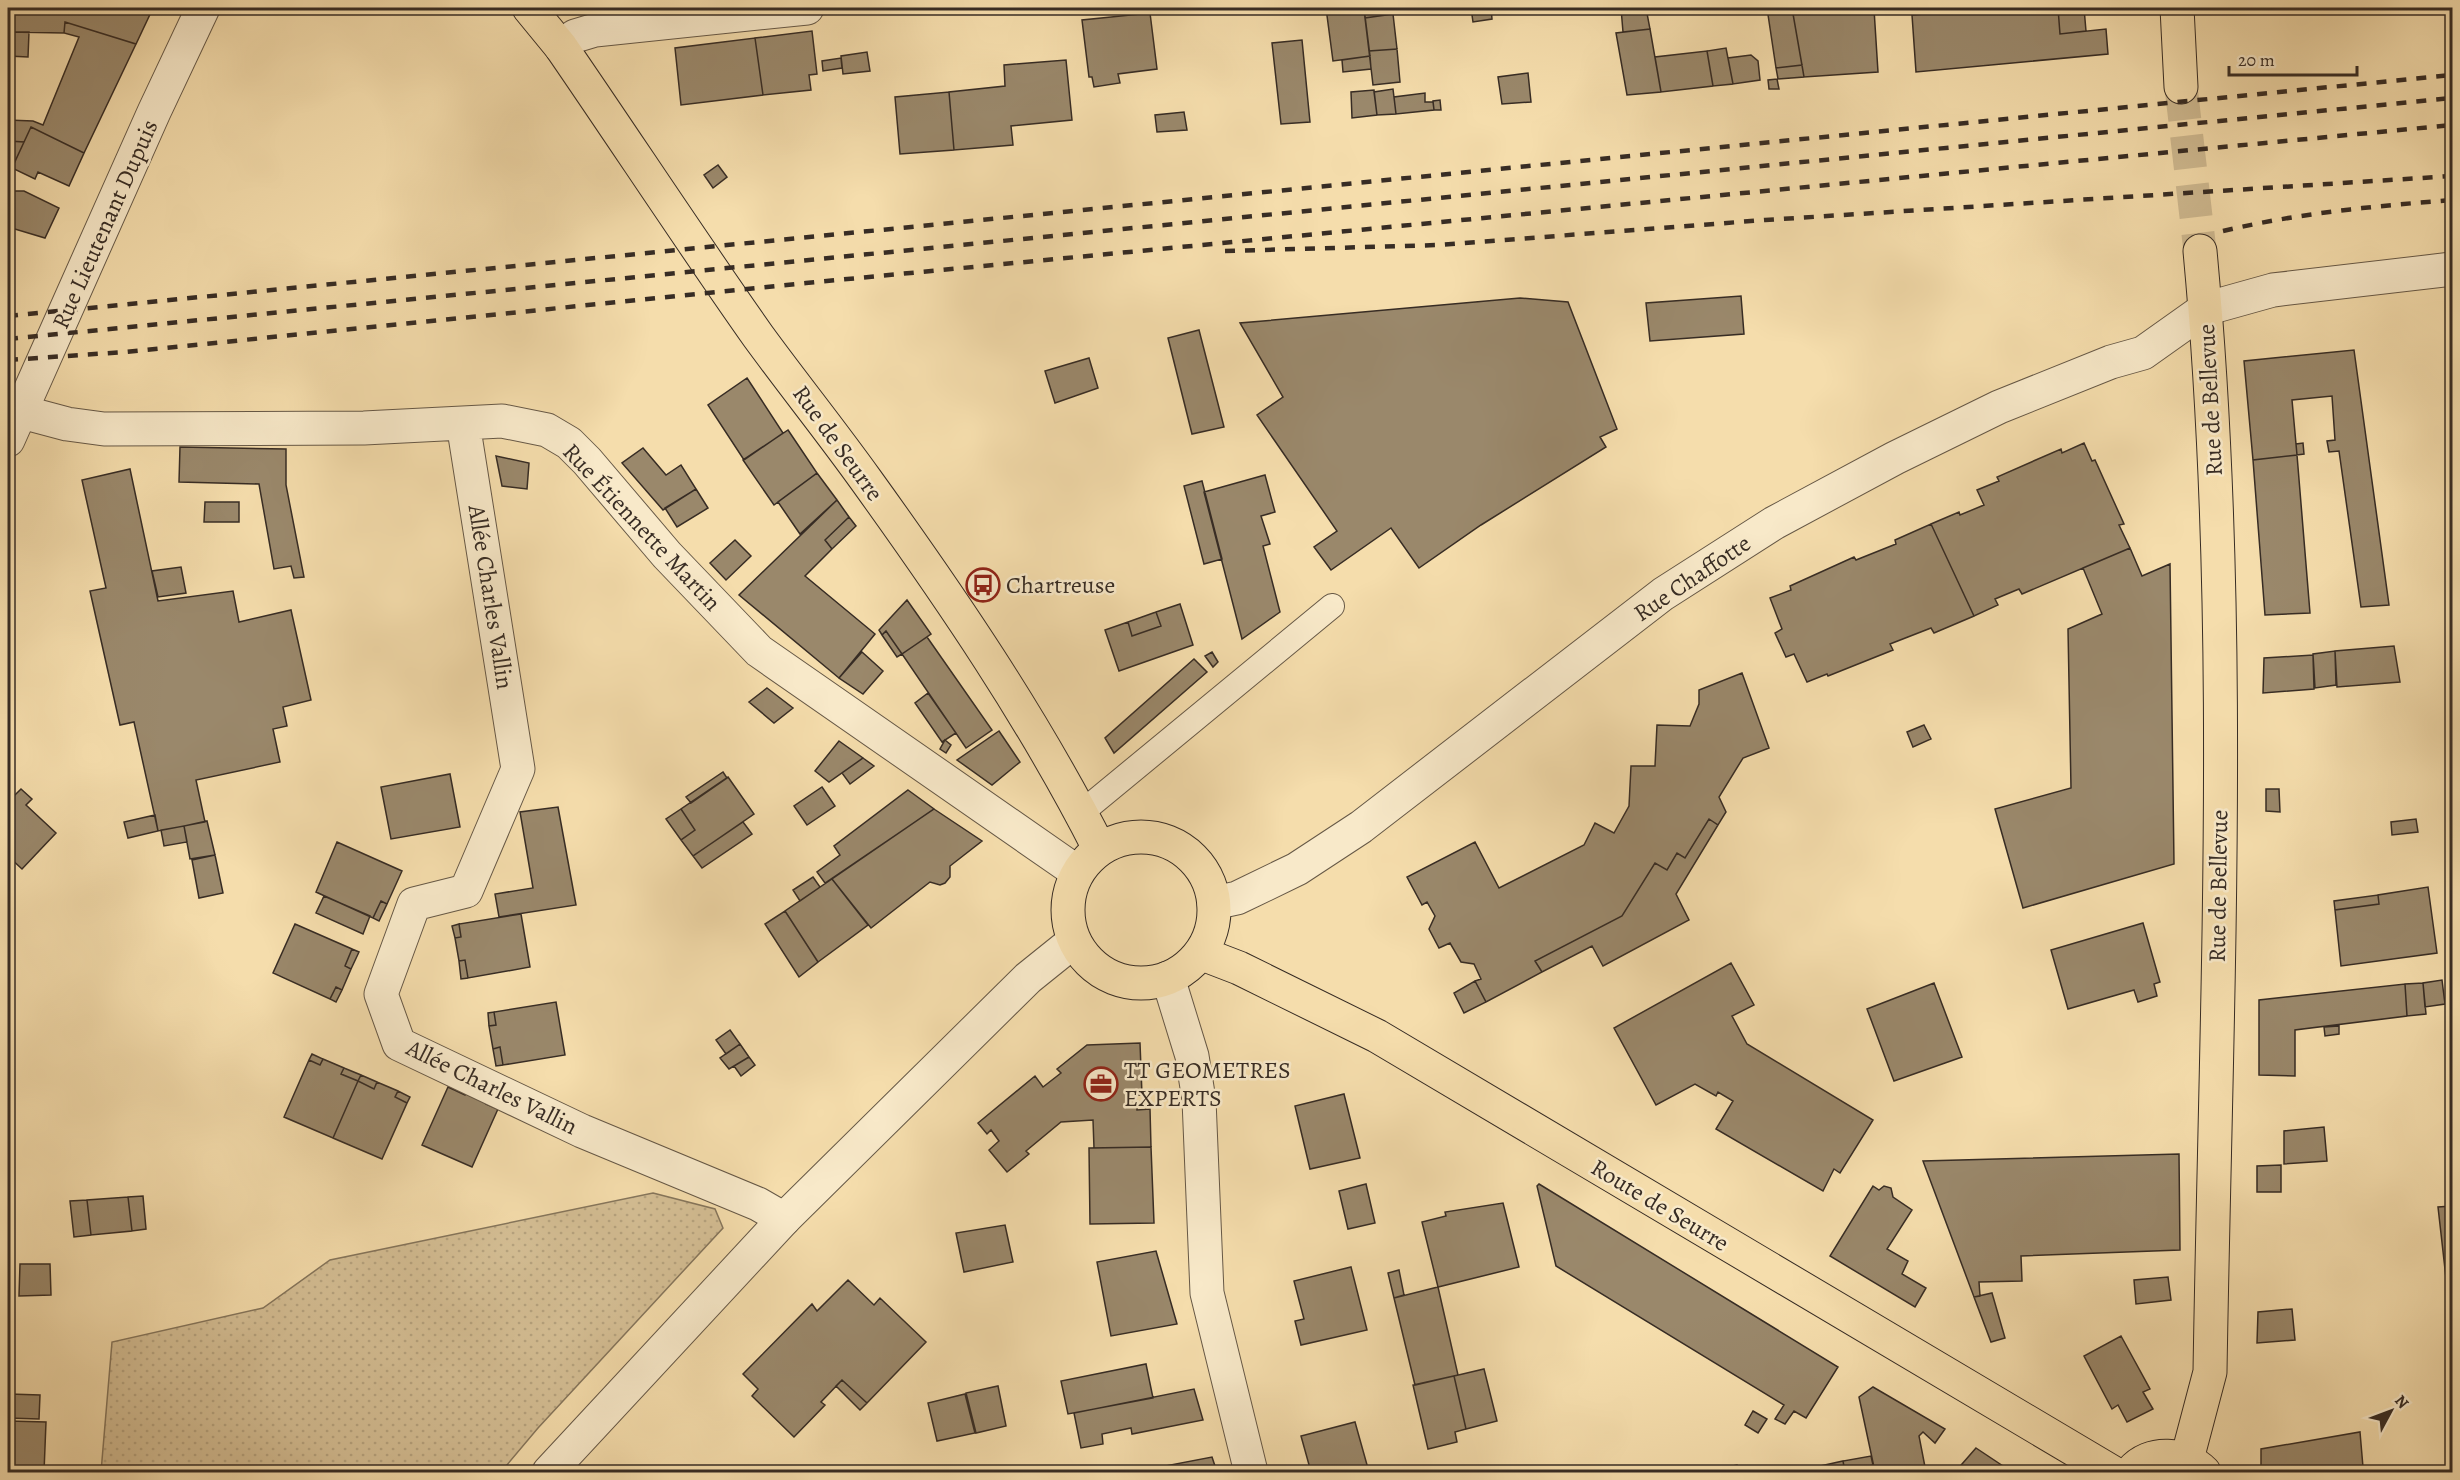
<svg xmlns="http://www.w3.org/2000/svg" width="2460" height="1480" viewBox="0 0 2460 1480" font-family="Alegreya,serif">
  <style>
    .park { fill: url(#park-dots); stroke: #86765c; stroke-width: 1.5 }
    .building { fill: #9a886b; stroke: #372c24; stroke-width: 1.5 }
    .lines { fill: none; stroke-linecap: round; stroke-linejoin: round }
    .primary-tunnel { stroke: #cfba91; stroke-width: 33; stroke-dasharray: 33 16; stroke-linecap: butt }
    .service-casing { stroke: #665846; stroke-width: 26 }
    .minor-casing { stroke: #665846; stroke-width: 35 }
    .tertiary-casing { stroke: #665846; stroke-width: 35 }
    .primary-casing { stroke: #372c24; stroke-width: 35 }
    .service { stroke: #f8e9c9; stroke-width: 24 }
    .minor { stroke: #f8e9c9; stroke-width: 33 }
    .tertiary { stroke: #f8e9c9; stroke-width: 33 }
    .primary { stroke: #f5ddac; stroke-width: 33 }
    .rail { stroke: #372c24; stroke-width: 4.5; stroke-dasharray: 10 10; stroke-linecap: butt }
    .labels { text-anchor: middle; stroke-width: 5; stroke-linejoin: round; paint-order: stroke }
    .street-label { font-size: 24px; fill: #372c24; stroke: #f8e9c9 }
    .poi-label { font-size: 24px; fill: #372c24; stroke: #f8e9c9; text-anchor: start }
  </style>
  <defs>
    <pattern id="park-dots" width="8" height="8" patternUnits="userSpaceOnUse" patternTransform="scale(1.5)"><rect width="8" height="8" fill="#d5bf95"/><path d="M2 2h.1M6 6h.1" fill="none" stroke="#b7a480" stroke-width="1.8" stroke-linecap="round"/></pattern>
  </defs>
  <rect width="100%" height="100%" fill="#f5ddac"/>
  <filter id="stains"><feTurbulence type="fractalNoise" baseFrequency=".00333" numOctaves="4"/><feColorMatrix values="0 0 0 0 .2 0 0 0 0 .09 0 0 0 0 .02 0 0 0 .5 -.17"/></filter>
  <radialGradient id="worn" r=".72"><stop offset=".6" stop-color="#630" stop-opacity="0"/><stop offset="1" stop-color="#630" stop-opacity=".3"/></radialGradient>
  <!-- park -->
  <path class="park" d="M653 1193 715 1209 723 1228 538 1428 501 1472H101L112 1342 263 1308 330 1260Z"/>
  <!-- building -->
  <path class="building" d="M8 8H84L99 10 100 8H153L136 44 65 22 64 33 8 32Z
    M1326 8H1364L1370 56 1333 61Z
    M1364 8H1392L1393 14 1365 18Z
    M1471 8H1491L1492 19 1473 22Z
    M1621 8H1646L1650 29 1623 32Z
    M1767 8H1792L1802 65 1776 68Z
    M1998 8H2058L2060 34 2106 29 2108 54 1916 72 1912 15Z
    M2058 8H2084L2086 31 2060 34Z
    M1874 9 1878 72 1804 77 1793 14Z
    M1150 13 1157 69 1118 74 1120 83 1094 87 1092 77H1089L1082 20Z
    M1393 14 1397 49 1369 51 1365 18Z
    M65 22 136 44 84 153 31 127 24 142 8 141V120L33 121 43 125 79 37 64 33Z
    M1650 29 1661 92 1627 95 1616 33Z
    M812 31 817 74 809 75 811 90 763 95 755 38Z
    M8 32H29L28 57 8 56Z
    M755 38 763 95 681 105 675 48Z
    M1302 40 1310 122 1281 124 1272 43Z
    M1726 48 1733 84 1713 86 1707 51Z
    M1397 49 1400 82 1373 85 1369 51Z
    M1707 51 1713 86 1661 92 1655 57Z
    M867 52 870 71 843 74 841 56Z
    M1751 55 1758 61 1760 80 1733 84 1728 58Z
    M1370 56 1371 69 1343 72 1342 60Z
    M841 58 842 68 823 71 822 61Z
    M1066 60 1072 120 1011 126 1013 145 954 150 949 92 1005 86 1004 65Z
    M1802 65 1804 77 1778 79 1776 68Z
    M1528 73 1531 102 1502 104 1498 77Z
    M1777 79 1779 89H1769L1768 80Z
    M1393 89 1396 114 1377 115 1374 92Z
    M1374 90 1377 115 1352 118 1351 92Z
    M949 92 954 150 900 154 895 97Z
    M1425 93V102H1433L1434 110 1396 114 1394 97Z
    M1440 100 1441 110H1434L1433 101Z
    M1184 112 1187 130 1157 132 1155 115Z
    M31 127 84 153 69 186 38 172 35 179 12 168Z
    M8 141 24 142 12 168 8 169Z
    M718 165 727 177 713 188 704 175Z
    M8 191H24L59 208 45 238 8 227Z
    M1741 296 1744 334 1650 341 1646 303Z
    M1520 298 1568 302 1617 429 1600 437 1606 447 1481 525 1419 568 1391 528 1331 570 1314 547 1337 531 1257 415 1283 397 1240 323Z
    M1199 330 1224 427 1192 434 1168 338Z
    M2354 350 2389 605 2361 607 2339 451 2329 452 2327 441 2335 440 2332 396 2292 400 2297 455 2253 460 2244 361Z
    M1089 358 1098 388 1055 403 1045 371Z
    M747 378 783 433 744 460 708 405Z
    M788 430 817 473 774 505 743 460Z
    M2084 443 2092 461 2095 460 2124 524 2119 525 2130 548 2022 594 2019 589 1995 599 1998 605 1974 616 1931 524 1959 512 1960 515 1984 505 1977 490 1999 481 1997 477 2061 449 2062 453Z
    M2303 443 2304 454 2297 455 2296 444Z
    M180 447 286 449V485L304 577 294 578 291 566 274 569 259 484 179 482Z
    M643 448 666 475 681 465 696 489 663 510 622 463Z
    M2297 455 2310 613 2265 615 2253 460Z
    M496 456 529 463 527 489 502 486Z
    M130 469 158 601 233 591 239 622 291 610 311 700 283 707 287 726 273 729 280 762 196 780 205 822 158 831 134 722 120 725 90 591 106 588 82 480Z
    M817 473 837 500 800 534 778 502Z
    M1265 475 1275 512 1261 516 1270 544 1263 546 1280 612 1242 639 1204 492Z
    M1202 481 1222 559 1204 564 1184 486Z
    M696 489 708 508 677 527 665 508Z
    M837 500 849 517 825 540 832 549 805 576 875 634 839 678 739 595Z
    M205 502H239V522H204Z
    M849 517 856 526 832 549 825 540Z
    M1931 524 1974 616 1934 633 1931 628 1890 644 1893 650 1828 676 1827 674 1807 682 1794 654 1786 657 1775 633 1782 629 1770 598 1791 590 1790 586 1854 557 1856 560 1896 544 1895 540Z
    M735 540 751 556 726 580 710 563Z
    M2130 548 2142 576 2170 564 2174 864 2023 908 1995 809 2071 788 2068 629 2102 614 2083 568Z
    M181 567 186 593 158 597 152 571Z
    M907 600 931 634 902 654 886 631 882 635 879 630Z
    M1180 604 1193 645 1119 671 1105 630 1128 622 1132 636 1161 626 1156 612Z
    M1156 612 1161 626 1132 636 1128 622Z
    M886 631 902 654 897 657 882 635Z
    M927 637 992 730 966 748 902 654Z
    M2394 646 2400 682 2337 687 2335 651Z
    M2335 651 2336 685 2315 688 2313 654Z
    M862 652 883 671 863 694 839 678Z
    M1212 652 1218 662 1213 667 1205 656Z
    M2313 655 2314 689 2263 693 2264 658Z
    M1194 659 1207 672 1114 753 1105 738Z
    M1742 673 1769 748 1743 758 1719 797 1726 812 1718 825 1709 819 1685 858 1677 853 1667 870 1655 863 1622 916 1535 961 1542 972 1486 1002 1475 981 1481 979 1474 964 1461 962 1450 943 1439 948 1429 929 1435 916 1427 902 1422 905 1407 877 1475 842 1499 888 1584 845 1595 823 1614 833 1629 806 1631 766H1655L1657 725 1690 726 1699 704V690Z
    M767 688 793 708 774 723 749 702Z
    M928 693 956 733 942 742 915 703Z
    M1924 725 1931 739 1913 747 1907 732Z
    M999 731 1020 762 992 785 957 760Z
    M945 740 951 745 946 753 940 749Z
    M839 741 863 758 829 782 815 771Z
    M863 758 874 766 850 784 842 773Z
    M723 772 727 778 691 803 686 797Z
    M450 774 460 827 391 839 381 787Z
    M728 777 754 814 693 856 681 840 695 830 681 809Z
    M822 787 835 806 807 825 794 806Z
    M8 789 14 796 21 789 32 799 26 805 56 833 22 869 8 856Z
    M2266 789H2279L2280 812 2266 811Z
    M908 790 934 809 825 883 817 872 840 855 834 846Z
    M558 807 576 905 499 917 495 894 533 888 520 812Z
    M681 809 695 830 681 840 666 819Z
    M934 809 982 841 950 866V877L945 883 940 885 930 882 871 928 832 879Z
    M155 815 158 831 128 838 124 822Z
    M1709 819 1718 825 1676 894 1689 920 1603 966 1592 946 1542 972 1535 961 1622 916 1655 863 1667 870 1677 853 1685 858Z
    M2416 819 2418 832 2392 835 2391 822Z
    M207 821 215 855 190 859 184 826Z
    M743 822 752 834 702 868 693 856Z
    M184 826 187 842 164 846 161 830Z
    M337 842 402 871 387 904 381 901 373 918 316 892Z
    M215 855 223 893 199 898 192 860Z
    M813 877 820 887 800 901 793 890Z
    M832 879 868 925 818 962 785 911Z
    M2428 887 2437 953 2341 966 2335 910 2379 904 2378 895Z
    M2378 895 2379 904 2335 910 2334 901Z
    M324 896 370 916 363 934 316 913Z
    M381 901 387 904 379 921 373 918Z
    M785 911 818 962 799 977 765 924Z
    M521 914 530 967 468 978 465 960 459 961 455 938 461 937 459 924Z
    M2143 923 2160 982 2154 984 2157 996 2138 1002 2134 990 2068 1009 2051 950Z
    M295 924 352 949 345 966 351 969 342 990 336 987 330 999 273 973Z
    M459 924 461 937 455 938 452 926Z
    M352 949 359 952 351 969 345 966Z
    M465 960 468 978 461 979 459 961Z
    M1731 963 1754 1005 1732 1016 1747 1044 1873 1120 1840 1173 1834 1169 1823 1191 1716 1129 1733 1101 1718 1092 1716 1096 1695 1084 1656 1105 1614 1028Z
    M2442 980 2445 1004 2425 1007 2423 983Z
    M1475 981 1486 1002 1464 1013 1454 993Z
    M1934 983 1962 1057 1894 1081 1867 1009Z
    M2423 983 2426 1014 2407 1016 2405 984Z
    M2405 984 2407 1016 2295 1030V1076L2259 1075V1000Z
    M336 987 342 990 336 1002 330 999Z
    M556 1002 565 1055 503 1065 500 1047 493 1049 489 1026 496 1025 494 1012Z
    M494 1012 496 1025 489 1026 488 1013Z
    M2339 1026V1034L2325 1036 2324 1027Z
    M730 1030 740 1044 726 1054 716 1040Z
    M1140 1043 1142 1095H1136L1137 1110 1150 1109 1151 1147 1094 1148 1093 1120 1061 1122 1026 1151 1029 1154 1007 1172 989 1150 999 1141 991 1130 987 1134 978 1123 1035 1076 1043 1087 1061 1073 1057 1069 1087 1045Z
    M740 1044 749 1057 729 1069 720 1058Z
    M500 1047 503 1065 496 1066 493 1049Z
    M312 1054 323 1059 320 1065 309 1060Z
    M749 1057 755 1065 741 1076 734 1066Z
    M323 1059 344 1068 341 1074 358 1081 333 1138 284 1117 309 1060 320 1065Z
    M344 1068 361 1075 358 1081 341 1074Z
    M361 1075 377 1082 374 1089 358 1081Z
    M358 1081 374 1089 377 1082 398 1091 395 1097 407 1103 382 1159 333 1138Z
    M448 1087 465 1095 468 1089 488 1098 486 1104 498 1109 472 1167 422 1145Z
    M398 1091 410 1097 407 1103 395 1097Z
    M1344 1094 1360 1158 1310 1169 1295 1106Z
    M2324 1127 2327 1161 2284 1164V1131Z
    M1151 1147 1154 1223 1090 1224 1089 1148Z
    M2179 1154 2180 1250 2021 1256 2022 1281 1979 1282 1980 1296 1974 1297 1923 1161Z
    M2281 1165V1192H2257V1166Z
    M1366 1184 1375 1223 1348 1229 1339 1191Z
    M1539 1184 1838 1367 1806 1418 1794 1411 1785 1424 1775 1419 1784 1405 1556 1266 1537 1186Z
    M1873 1186 1879 1190 1884 1186 1891 1188 1893 1197 1912 1210 1887 1249 1908 1261 1902 1274 1926 1288 1915 1307 1830 1256Z
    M143 1196 146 1229 132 1231 128 1197Z
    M128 1197 132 1231 91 1235 87 1200Z
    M87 1200 91 1235 74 1237 70 1201Z
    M1503 1203 1519 1267 1438 1287 1422 1222 1446 1216 1445 1212Z
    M2452 1206V1277L2446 1278 2438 1207Z
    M1005 1225 1013 1262 964 1272 956 1233Z
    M1156 1251 1177 1324 1111 1336 1097 1262Z
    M20 1264H50L51 1295 19 1296Z
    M1351 1267 1367 1330 1301 1345 1295 1321 1304 1319 1294 1281Z
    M1399 1270 1404 1295 1394 1298 1388 1273Z
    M2168 1277 2171 1300 2136 1304 2134 1280Z
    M848 1280 874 1305 880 1298 926 1342 867 1403 842 1380 821 1402 825 1405 794 1437 752 1396 758 1389 743 1374 812 1304 817 1311Z
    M1438 1287 1458 1375 1415 1385 1394 1298Z
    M1992 1293 2005 1338 1991 1342 1974 1297Z
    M2292 1309 2295 1340 2257 1343 2258 1312Z
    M2121 1336 2150 1389 2143 1392 2153 1409 2127 1422 2118 1405 2112 1409 2084 1356Z
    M1146 1364 1153 1398 1068 1414 1061 1381Z
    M1484 1369 1497 1421 1466 1429 1454 1376Z
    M1454 1376 1466 1429 1455 1432 1457 1442 1428 1449 1413 1385Z
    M842 1380 867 1403 860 1410 836 1386Z
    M998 1386 1006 1426 976 1433 966 1393Z
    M1873 1387 1945 1429 1935 1443 1923 1432 1919 1436 1926 1472H1875L1859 1397Z
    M1194 1389 1203 1420 1132 1434 1131 1428 1102 1434 1103 1444 1081 1448 1074 1413Z
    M9 1394 40 1395 39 1419 8 1418Z
    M965 1394 975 1433 937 1441 928 1403Z
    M1753 1411 1767 1419 1758 1433 1745 1425Z
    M8 1421 46 1422 44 1472H8Z
    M1355 1422 1369 1472H1311L1301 1436Z
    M2360 1432 2363 1467 2333 1472H2261V1449Z
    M1976 1448 2012 1472H1955Z
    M1871 1456 1873 1465 1845 1472 1843 1461Z
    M1212 1457 1217 1472H1144V1470Z
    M1843 1461 1845 1472 1873 1465 1875 1472H1812L1811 1468Z
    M1737 1465 1739 1472H1716V1469Z
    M2363 1467V1472H2333Z"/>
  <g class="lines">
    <!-- primary-tunnel -->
    <path class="primary-tunnel" d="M2181 87 2200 251"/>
    <defs>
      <path id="service" d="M1081 813 1332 606"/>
      <path id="minor" d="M22 412 67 424 104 429 364 428 502 421 547 430 569 443 587 461 667 555 759 651 1077 872
        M463 423 518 769 466 891 414 904 381 994 399 1044 582 1131 758 1204 784 1219
        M1214 903 1237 898 1297 869 1361 827 1663 594 1774 523 1895 458 1999 407 2111 362 2143 353 2205 309 2273 290 2452 269"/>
      <path id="tertiary" d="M561 47 575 36 595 30 807 8
        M8 440 154 112 203 8
        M1168 978 1192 1056 1199 1100 1207 1293 1251 1472
        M549 1472 784 1219 1028 978 1074 941"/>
      <path id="primary" d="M529 8 561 47C627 143 691 241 758 336 793 384 831 431 866 480 951 598 1033 718 1099 848
        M2177 8 2181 87
        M1068 910a73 73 0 1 1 146 0a73 73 0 1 1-146 0Z
        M1200 953 1239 968 1377 1036 2112 1472
        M2187 1459 2210 1372C2216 999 2235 624 2200 251
        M2131 1472C2150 1449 2185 1453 2204 1472"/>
    </defs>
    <!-- service casing -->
    <use href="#service" class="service-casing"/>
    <!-- minor casing -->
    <use href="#minor" class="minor-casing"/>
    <!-- tertiary casing -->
    <use href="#tertiary" class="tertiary-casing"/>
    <!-- primary casing -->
    <use href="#primary" class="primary-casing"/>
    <!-- service -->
    <use href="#service" class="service"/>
    <!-- minor -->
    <use href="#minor" class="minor"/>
    <!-- tertiary -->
    <use href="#tertiary" class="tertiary"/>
    <!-- primary -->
    <use href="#primary" class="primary"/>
    <!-- rail -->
    <path class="rail" d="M2223 231C2299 213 2375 206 2452 200
      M1225 251 1439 245 1765 220 2452 176
      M8 316 2452 75
      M8 339 2452 98
      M8 360 125 352 806 283 2452 125"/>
  </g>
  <!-- icons -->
  <defs>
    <symbol id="bus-ring" viewBox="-11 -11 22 22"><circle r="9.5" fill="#f8e9c9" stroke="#8f2418" stroke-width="1.5"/><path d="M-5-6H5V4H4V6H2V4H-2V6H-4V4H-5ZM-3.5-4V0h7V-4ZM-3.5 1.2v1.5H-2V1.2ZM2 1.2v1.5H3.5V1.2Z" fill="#8f2418"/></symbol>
    <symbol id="office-ring" viewBox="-11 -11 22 22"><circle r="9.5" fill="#f8e9c9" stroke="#8f2418" stroke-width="1.5"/><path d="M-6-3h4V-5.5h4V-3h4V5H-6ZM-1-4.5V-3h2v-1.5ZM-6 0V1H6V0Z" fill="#8f2418"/></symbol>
  </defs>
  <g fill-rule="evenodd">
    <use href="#bus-ring" x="964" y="566" width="38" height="38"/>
    <use href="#office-ring" x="1082" y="1065" width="38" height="38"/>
  </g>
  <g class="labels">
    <!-- street labels -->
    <g class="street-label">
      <text transform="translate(105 224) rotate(-66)" y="8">Rue Lieutenant Dupuis</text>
      <text transform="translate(2210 400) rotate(-93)" y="8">Rue de Bellevue</text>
      <text transform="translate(838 443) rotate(54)" y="8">Rue de Seurre</text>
      <text transform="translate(642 527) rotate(47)" y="8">Rue Étiennette Martin</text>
      <text transform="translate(1692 578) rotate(-34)" y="8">Rue Chaffotte</text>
      <text transform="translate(491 597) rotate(81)" y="8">Allée Charles Vallin</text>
      <text transform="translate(2218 886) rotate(-89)" y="8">Rue de Bellevue</text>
      <text transform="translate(492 1087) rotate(26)" y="8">Allée Charles Vallin</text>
      <text transform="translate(1660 1205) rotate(31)" y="8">Route de Seurre</text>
    </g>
    <!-- poi labels -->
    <g class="poi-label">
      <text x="1006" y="593">Chartreuse</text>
      <text x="1124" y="1078">TT GEOMETRES<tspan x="1124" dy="28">EXPERTS</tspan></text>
    </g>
  </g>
  <!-- margin -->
  <rect width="2460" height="1480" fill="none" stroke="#f5ddac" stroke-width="30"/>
  <rect x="9" y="9" width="2442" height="1462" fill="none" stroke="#372c24" stroke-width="3"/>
  <rect x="15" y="15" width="2430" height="1450" fill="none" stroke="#372c24" stroke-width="1.5"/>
  <!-- north arrow -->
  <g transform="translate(2391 1411) rotate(49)" stroke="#f8e9c9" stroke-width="4.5" paint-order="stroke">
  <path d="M0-4.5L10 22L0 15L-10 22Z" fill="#372c24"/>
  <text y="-9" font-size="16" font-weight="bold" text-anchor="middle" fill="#372c24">N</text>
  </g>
  <!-- scale -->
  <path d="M2229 66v9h128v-9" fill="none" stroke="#372c24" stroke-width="3"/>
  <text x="2238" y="66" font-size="18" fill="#372c24" stroke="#f8e9c9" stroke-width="4.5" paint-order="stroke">20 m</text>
  <rect width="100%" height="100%" filter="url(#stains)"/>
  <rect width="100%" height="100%" fill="url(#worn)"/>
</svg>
